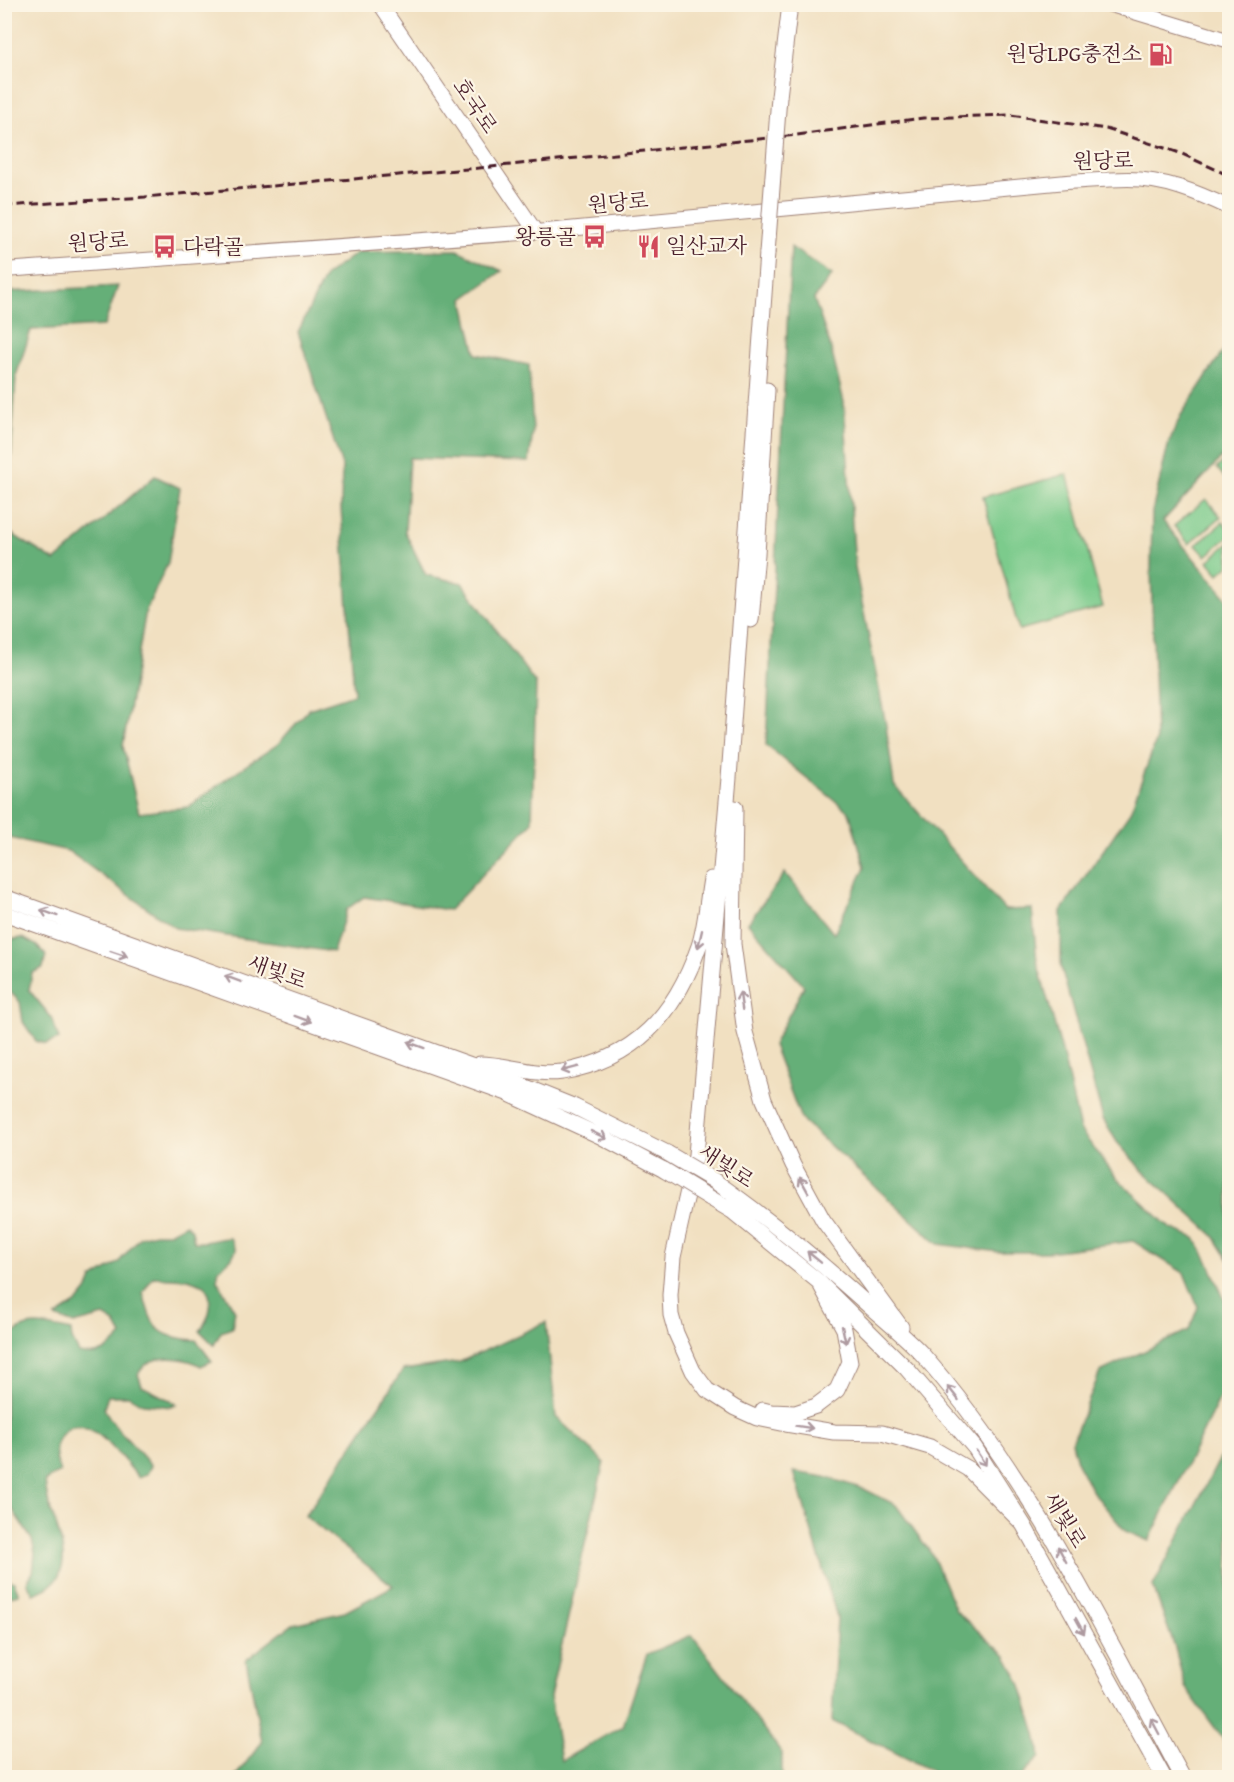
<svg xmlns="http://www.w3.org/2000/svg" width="1234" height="1782" viewBox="0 0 1234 1782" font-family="'Gentium Book Plus','Noto Serif KR',serif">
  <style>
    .green { fill: #7ccb8c; stroke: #63755c; stroke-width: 1.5 }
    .forest { fill: #65af78; stroke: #586752; stroke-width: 1.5 }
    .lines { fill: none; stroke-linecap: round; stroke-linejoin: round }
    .major-casing { stroke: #9e8076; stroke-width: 16 }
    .highway-casing { stroke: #9e8076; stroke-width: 17 }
    .major { stroke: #fff; stroke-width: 14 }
    .highway { stroke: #fff; stroke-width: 15 }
    .rail { stroke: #4a1f2b; stroke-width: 3; stroke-dasharray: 9 4.5; stroke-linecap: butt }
    .highway-bridge-casing { stroke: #9e8076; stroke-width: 17; stroke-linecap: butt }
    .highway-bridge { stroke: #fff; stroke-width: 15 }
    .oneway { stroke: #ae9aa0 }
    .labels { text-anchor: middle; stroke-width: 4.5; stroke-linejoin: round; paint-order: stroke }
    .poi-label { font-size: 21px; fill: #4a1f2b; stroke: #fcf5e5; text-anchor: end }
    .street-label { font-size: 21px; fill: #4a1f2b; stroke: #fcf5e5 }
  </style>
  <rect width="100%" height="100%" fill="#fcf5e5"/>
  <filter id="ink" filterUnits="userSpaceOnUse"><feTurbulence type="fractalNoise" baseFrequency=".0167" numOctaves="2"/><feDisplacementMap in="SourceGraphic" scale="12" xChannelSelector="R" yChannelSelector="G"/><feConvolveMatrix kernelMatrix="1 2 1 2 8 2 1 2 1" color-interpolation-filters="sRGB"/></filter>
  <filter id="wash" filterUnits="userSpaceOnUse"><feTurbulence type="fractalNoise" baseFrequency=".008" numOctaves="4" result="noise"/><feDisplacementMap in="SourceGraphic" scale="24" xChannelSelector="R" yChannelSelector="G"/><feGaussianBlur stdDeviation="1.35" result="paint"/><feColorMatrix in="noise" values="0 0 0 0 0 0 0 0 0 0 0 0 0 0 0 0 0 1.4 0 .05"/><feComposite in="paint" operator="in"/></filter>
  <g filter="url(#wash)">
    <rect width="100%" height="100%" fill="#f1e0c1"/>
    <!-- green -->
    <path class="green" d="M1229 457V483L1217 468Z
      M1067 474 1103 607 1019 630 983 497Z
      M1206 499 1221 517 1189 544 1174 526Z
      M1223 522 1229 529V536L1206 556 1196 545Z
      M1229 543V565L1219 574 1208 561Z"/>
    <!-- forest -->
    <path class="forest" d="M791 247 832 275 814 299 830 345 844 402 855 567 886 725 894 785 1005 910 1032 909 1037 961 1062 1051 1080 1130 1115 1176 1170 1228 1195 1238 1207 1259 1229 1310V1379L1149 1541 1125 1531 1093 1492 1078 1465 1072 1442 1100 1372 1189 1330 1198 1307 1184 1273 1133 1241 1048 1252H999L938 1244 801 1119 773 1045 804 986 748 923 785 873 834 934 865 867 849 812 766 745Z
      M457 250 502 271 463 299 476 354 529 365 533 431 529 462 409 458 405 532 426 575 462 583 536 684 532 823 449 910 364 897 347 909 333 952 175 928 68 851 5 837V292L118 286 104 326 31 330 16 376 7 531 55 561 155 476 180 488 168 563 146 610 123 746 139 813 188 807 236 772 278 744 309 709 354 694 341 508 342 466 298 332 325 276 358 252Z
      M1229 342V450L1163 521 1229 601V1260L1214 1236 1143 1171 1117 1142 1103 1119 1061 967V911L1130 812 1156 741 1151 569 1152 512 1169 442 1181 415Z
      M23 938 36 945 46 955 43 968 32 973 29 990 51 1017 59 1039 46 1044 36 1041 23 1022 20 1002 10 992H5V940Z
      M186 1224 192 1230 194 1242C208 1244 216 1238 230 1238L236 1250 231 1259 219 1269 217 1280 235 1311 232 1328 221 1332 214 1345 200 1331C211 1315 214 1302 205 1285L188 1279 153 1277 143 1292C152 1329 157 1337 196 1340L212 1361 201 1366C188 1358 162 1355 148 1363 144 1365 141 1370 138 1374L142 1386 177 1404 171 1407 156 1405 143 1404 129 1396H108L104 1408C115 1430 136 1446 151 1466L147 1474 138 1477C124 1461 86 1407 63 1433 52 1446 55 1457 60 1472L45 1481C46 1489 47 1497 49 1504 60 1538 81 1579 33 1594L27 1582 33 1572 35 1553 32 1540 5 1498V1337C12 1336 15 1331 22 1328 36 1321 56 1328 71 1331L72 1339 79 1353C100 1358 108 1350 122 1335L115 1323 104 1316 74 1324 55 1317 77 1303 87 1291 92 1279 118 1263 140 1237 155 1233H169Z
      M546 1322 556 1417 604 1462 550 1696 561 1761 623 1726 647 1654 692 1635 782 1753V1777H235L262 1742 246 1660 293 1624 345 1612 393 1586 305 1516 403 1370 460 1362Z
      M1229 1441V1747L1185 1687 1175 1648 1153 1586Z
      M794 1472 825 1477 864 1489 896 1505 933 1556 956 1611 1006 1656 1020 1682 1036 1733 1040 1756 1021 1777H933L932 1771 832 1721 837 1617Z
      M5 1578 14 1582 19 1594 5 1597Z"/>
  </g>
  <g filter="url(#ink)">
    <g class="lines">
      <defs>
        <path id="major" d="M380 4 536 232
          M1108 4 1230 41
          M4 270 536 232 1067 182C1087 181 1108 179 1128 179 1164 179 1197 192 1230 208"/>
        <path id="highway" d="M779 97 790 4
          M767 253 729 778 696 1155 673 1257 670 1295 671 1315 676 1333 693 1371 707 1390 735 1408 757 1418 786 1424 834 1432 882 1433 930 1447 968 1469 1023 1524
          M751 620 757 554 767 390
          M735 808 733 944 745 1032 764 1100 793 1165 823 1220 901 1327
          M4 897 471 1065 575 1107 667 1153
          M4 913 507 1093 600 1136 664 1170
          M480 1064C507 1064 534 1076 562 1072 635 1059 675 1015 699 946 706 925 707 901 711 879
          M713 1180C768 1218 819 1261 868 1305 886 1321 906 1337 922 1354 1032 1479 1104 1632 1183 1778
          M710 1198 732 1211 819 1282 907 1369 975 1448 1023 1524 1164 1778
          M763 1410 771 1412 795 1413 816 1406 837 1390 850 1362 844 1329 819 1282"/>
      </defs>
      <!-- major casing -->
      <use href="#major" class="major-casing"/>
      <!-- highway casing -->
      <use href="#highway" class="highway-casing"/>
      <!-- major -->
      <use href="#major" class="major"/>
      <!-- highway -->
      <use href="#highway" class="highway"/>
      <!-- rail -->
      <path class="rail" d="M4 206 145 197 491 167 797 135 923 118 1010 115 1106 129 1180 153 1230 176"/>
      <defs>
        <path id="highway-bridge" d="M767 253 779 97
          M667 1153 713 1180
          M664 1170 710 1198"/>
      </defs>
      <!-- highway-bridge casing -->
      <use href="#highway-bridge" class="highway-bridge-casing"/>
      <!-- highway-bridge -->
      <use href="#highway-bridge" class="highway-bridge"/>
    </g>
    <!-- one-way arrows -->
    <defs><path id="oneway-shaft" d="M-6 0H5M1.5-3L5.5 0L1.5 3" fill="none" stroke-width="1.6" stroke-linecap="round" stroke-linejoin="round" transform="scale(1.5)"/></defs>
    <g class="oneway">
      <use href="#oneway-shaft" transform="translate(49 913) rotate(-160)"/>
      <use href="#oneway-shaft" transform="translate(700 939) rotate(103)"/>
      <use href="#oneway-shaft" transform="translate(119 954) rotate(19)"/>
      <use href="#oneway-shaft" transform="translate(233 979) rotate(-160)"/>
      <use href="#oneway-shaft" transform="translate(741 1001) rotate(-98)"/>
      <use href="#oneway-shaft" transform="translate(303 1019) rotate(20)"/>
      <use href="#oneway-shaft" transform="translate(416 1045) rotate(-160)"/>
      <use href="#oneway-shaft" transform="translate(570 1069) rotate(165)"/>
      <use href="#oneway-shaft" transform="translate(599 1135) rotate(26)"/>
      <use href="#oneway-shaft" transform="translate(804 1185) rotate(-119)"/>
      <use href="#oneway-shaft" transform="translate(814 1257) rotate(-141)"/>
      <use href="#oneway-shaft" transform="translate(844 1335) rotate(77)"/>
      <use href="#oneway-shaft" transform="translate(953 1393) rotate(-128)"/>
      <use href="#oneway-shaft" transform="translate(804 1427) rotate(9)"/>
      <use href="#oneway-shaft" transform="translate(981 1458) rotate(57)"/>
      <use href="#oneway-shaft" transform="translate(1062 1554) rotate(-118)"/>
      <use href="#oneway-shaft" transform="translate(1080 1626) rotate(61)"/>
      <use href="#oneway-shaft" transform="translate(1155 1726) rotate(-118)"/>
    </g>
  </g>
  <!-- icons -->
  <defs>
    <symbol id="fuel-bare" viewBox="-9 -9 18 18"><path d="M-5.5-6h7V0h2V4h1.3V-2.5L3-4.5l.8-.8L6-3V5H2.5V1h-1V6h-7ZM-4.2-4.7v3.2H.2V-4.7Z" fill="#d1495b" stroke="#fcf5e5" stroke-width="2.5" paint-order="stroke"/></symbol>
    <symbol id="bus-bare" viewBox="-9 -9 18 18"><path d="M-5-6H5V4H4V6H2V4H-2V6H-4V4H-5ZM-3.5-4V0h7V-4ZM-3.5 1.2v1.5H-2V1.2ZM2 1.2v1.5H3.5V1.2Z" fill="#d1495b" stroke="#fcf5e5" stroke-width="2.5" paint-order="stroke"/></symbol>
    <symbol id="restaurant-bare" viewBox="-9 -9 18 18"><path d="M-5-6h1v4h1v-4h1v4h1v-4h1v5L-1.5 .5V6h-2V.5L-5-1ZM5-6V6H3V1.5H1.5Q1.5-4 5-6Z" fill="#d1495b" stroke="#fcf5e5" stroke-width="2.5" paint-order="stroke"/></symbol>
  </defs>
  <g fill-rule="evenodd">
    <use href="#fuel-bare" x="1144" y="38" width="33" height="33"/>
    <use href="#bus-bare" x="578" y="220" width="33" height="33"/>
    <use href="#restaurant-bare" x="632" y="230" width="33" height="33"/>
    <use href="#bus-bare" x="148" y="230" width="33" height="33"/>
  </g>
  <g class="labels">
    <!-- poi labels -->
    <g class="poi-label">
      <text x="1142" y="61">원당LPG충전소</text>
      <text x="576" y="244">왕릉골</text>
      <text x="666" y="253" text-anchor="start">일산교자</text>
      <text x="183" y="254" text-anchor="start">다락골</text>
    </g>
    <!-- street labels -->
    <g class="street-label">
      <text transform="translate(475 106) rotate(56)" y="7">호국로</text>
      <text transform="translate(1103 161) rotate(-1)" y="7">원당로</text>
      <text transform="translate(618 203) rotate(-5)" y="7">원당로</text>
      <text transform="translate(98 242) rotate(-4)" y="7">원당로</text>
      <text transform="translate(277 972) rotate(20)" y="7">새빛로</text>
      <text transform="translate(726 1166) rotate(33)" y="7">새빛로</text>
      <text transform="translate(1065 1520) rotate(59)" y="7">새빛로</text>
    </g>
  </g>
  <!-- margin -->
  <rect width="1234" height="1782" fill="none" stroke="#fcf5e5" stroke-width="24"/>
</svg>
